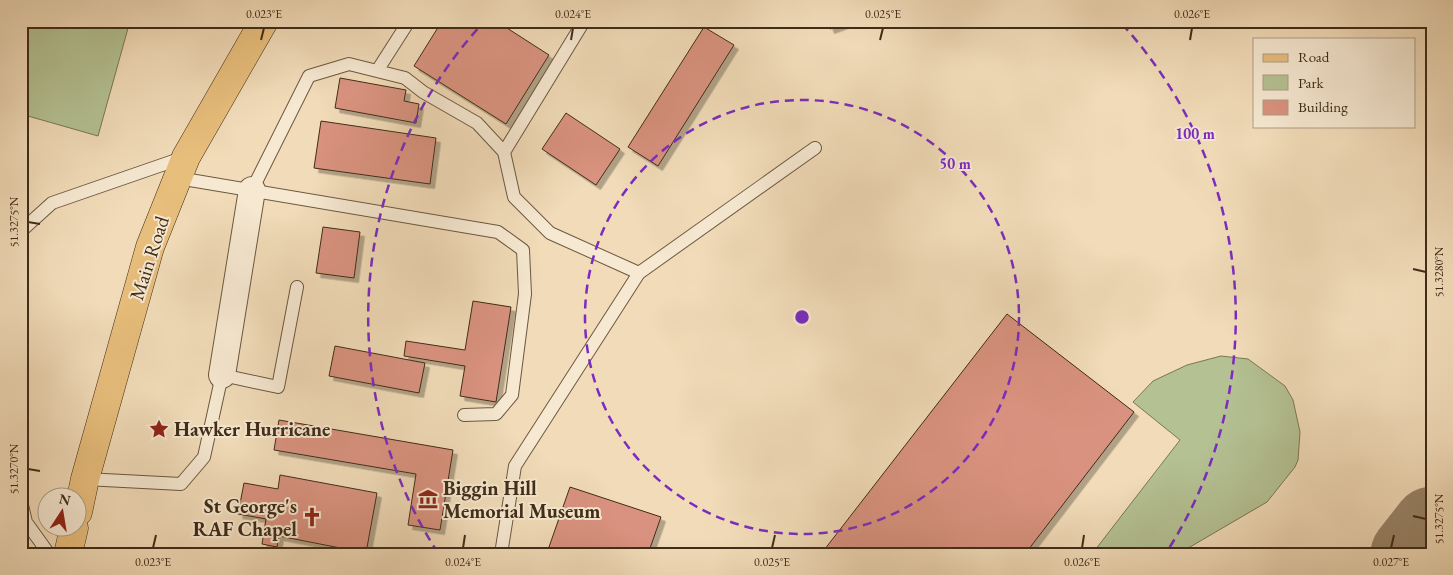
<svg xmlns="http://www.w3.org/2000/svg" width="1453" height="575" viewBox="0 0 1453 575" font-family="'EB Garamond',serif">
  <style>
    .green { fill: #b4c193; stroke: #7a7656 }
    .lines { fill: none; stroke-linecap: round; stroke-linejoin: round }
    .taxiway { stroke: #988468; stroke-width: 79 }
    .building { fill: #d9927f; stroke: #3f2c18; filter: url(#shadow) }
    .lane-casing { stroke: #6c5840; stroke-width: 14 }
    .street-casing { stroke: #6c5840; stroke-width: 28 }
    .primary-casing { stroke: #3f2c18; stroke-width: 29 }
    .lane { stroke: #f6e8d1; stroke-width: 12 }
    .street { stroke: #f6e8d1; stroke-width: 26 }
    .primary { stroke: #e8be7c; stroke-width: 28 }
    .ticks { fill: none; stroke: #3f2c18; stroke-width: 2 }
    .ring { fill: none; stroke: #7b2cbf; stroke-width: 2.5; stroke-dasharray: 9 6 }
    .labels { text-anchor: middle; stroke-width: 4; stroke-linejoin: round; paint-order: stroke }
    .street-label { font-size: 20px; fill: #3f2c18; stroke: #f6e8d1 }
    .poi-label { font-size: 20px; font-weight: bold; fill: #3f2c18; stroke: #f6e8d1; text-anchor: start }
    .centre { fill: #7b2cbf; stroke: #f6e8d1; stroke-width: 2.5 }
    .ring-label { font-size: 15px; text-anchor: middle; font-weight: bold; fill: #7b2cbf; stroke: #f6e8d1; stroke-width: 4; stroke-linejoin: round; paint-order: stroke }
    .neatline { fill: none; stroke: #3f2c18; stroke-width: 2 }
    .ticks-label { font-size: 12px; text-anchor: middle; fill: #3f2c18 }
  </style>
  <defs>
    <filter id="shadow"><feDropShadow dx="4.5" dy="4.5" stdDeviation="0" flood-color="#0004"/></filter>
  </defs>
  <rect width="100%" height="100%" fill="#f1dbb8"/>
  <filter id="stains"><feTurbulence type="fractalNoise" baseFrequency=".004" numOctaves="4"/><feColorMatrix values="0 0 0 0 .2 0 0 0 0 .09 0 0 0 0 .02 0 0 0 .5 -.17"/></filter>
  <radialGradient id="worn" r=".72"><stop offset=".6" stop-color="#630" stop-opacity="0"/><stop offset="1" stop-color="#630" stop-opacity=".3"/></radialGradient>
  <!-- green -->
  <path class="green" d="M21 21H130L98 136 21 114Z
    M1221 356 1248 359 1285 386 1293 400 1300 432 1298 460 1295 467 1267 502 1178 554H1092L1180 440 1133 402 1153 381 1187 365Z"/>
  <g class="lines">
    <!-- taxiway -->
    <path class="taxiway" d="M1410 554 1432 526"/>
  </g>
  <!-- building -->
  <path class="building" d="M442 21H496L549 55 506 124 414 66Z
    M827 21H852L830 29Z
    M704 27 734 45 658 166 628 147Z
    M340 78 406 90 404 101 419 104 416 123 335 108Z
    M566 113 620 149 596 185 542 149Z
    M321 121 436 138 430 184 314 168Z
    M323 227 360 232 354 278 316 273Z
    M473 301 511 307 496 402 460 396 465 366 404 356 406 341 465 350Z
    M1007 314 1134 412 1025 554H821Z
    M335 346 425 363 419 393 329 376Z
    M279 420 453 450 440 530 408 525 416 474 274 450Z
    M280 475 377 493 366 553 279 536 277 547 262 544 266 519 238 514 244 483 278 489Z
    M570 487 661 517 648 554H568L549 547Z"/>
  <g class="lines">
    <defs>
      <path id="lane" d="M377 71 409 21
        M504 152 584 21
        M178 178 498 232 523 250 525 294 512 395 496 414 464 415
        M252 190 309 76 349 64 405 78 423 92 477 123 504 152 514 197 550 233 639 273
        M21 231 52 203 185 157
        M85 479 181 484 204 457 222 375 278 387 297 287
        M21 501 26 522 49 554
        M501 554 515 466 639 273 815 148"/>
      <path id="street" d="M222 375 252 190"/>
      <path id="primary" d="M78 512 85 479 150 247 186 157 264 21
        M68 554 74 528"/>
    </defs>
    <!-- lane casing -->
    <use href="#lane" class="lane-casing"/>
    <!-- street casing -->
    <use href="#street" class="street-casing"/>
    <!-- primary casing -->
    <use href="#primary" class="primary-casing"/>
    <!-- lane -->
    <use href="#lane" class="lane"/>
    <!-- street -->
    <use href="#street" class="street"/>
    <!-- primary -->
    <use href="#primary" class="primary"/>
  </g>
  <!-- ticks -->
  <path class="ticks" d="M261 40 264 28M571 40 573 28M880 40 883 28M1190 40 1192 28M28 222 40 224M1413 269 1426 272M28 469 40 471M1413 516 1426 519M153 548 156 535M463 548 465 535M772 548 775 535M1082 548 1084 535M1391 548 1394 535"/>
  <!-- distance rings -->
  <g class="ring">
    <circle cx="802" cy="317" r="217"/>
    <path d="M438 553A434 434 0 0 1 482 24M1122 24A434 434 0 0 1 1166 553"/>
  </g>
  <!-- icons -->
  <defs>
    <symbol id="sight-bare" viewBox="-9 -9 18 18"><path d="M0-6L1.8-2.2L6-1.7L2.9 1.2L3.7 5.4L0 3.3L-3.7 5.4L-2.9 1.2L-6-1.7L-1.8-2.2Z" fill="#8f2418" stroke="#f6e8d1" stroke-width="2.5" paint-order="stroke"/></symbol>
    <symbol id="museum-bare" viewBox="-9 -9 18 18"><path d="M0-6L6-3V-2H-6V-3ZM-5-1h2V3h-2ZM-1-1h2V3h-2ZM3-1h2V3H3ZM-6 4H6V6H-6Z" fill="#8f2418" stroke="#f6e8d1" stroke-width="2.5" paint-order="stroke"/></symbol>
    <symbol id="church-bare" viewBox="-9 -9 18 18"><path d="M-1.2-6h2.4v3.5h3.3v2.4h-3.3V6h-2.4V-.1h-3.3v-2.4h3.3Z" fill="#8f2418" stroke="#f6e8d1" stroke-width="2.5" paint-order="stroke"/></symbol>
  </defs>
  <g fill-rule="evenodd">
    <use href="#sight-bare" x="145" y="415" width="28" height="28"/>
    <use href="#museum-bare" x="414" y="485" width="28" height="28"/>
    <use href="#church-bare" x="298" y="503" width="28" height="28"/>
  </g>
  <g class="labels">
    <!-- street labels -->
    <g class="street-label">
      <text transform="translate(149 258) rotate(-72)" y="7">Main Road</text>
    </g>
    <!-- poi labels -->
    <g class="poi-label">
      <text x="174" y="436">Hawker Hurricane</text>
      <text x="443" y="495">Biggin Hill<tspan x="443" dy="23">Memorial Museum</tspan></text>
      <text x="297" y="513" text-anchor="end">St George's<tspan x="297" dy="23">RAF Chapel</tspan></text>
    </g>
  </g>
  <circle cx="802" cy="317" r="8" class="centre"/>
  <g class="ring-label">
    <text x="1195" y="139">100 m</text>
    <text x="955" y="169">50 m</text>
  </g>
  <!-- margin -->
  <rect width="1453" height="575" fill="none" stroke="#f1dbb8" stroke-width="55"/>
  <!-- legend -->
  <rect x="1253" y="38" width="162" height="90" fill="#f6e8d1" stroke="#ad9d87"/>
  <rect x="1263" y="54" width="25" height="8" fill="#e8be7c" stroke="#ad9d87"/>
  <text x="1298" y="62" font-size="15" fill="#3f2c18">Road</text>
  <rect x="1263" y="75" width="25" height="15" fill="#b4c193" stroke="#ad9d87"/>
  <text x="1298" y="88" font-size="15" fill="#3f2c18">Park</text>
  <rect x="1263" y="100" width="25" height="15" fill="#d9927f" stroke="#ad9d87"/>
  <text x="1298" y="112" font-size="15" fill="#3f2c18">Building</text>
  <!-- north arrow -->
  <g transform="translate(62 512) rotate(12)"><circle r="24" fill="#f6e8d1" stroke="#ad9d87"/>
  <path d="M0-4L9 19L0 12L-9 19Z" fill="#8f2418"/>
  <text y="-8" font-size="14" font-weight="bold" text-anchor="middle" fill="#3f2c18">N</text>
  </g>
  <rect x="28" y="28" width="1398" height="520" class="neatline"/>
  <g class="ticks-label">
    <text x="264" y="18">0.023°E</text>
    <text x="573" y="18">0.024°E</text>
    <text x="883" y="18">0.025°E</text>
    <text x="1192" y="18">0.026°E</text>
    <text transform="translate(14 222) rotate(-90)" y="4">51.3275°N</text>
    <text transform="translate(1439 272) rotate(-90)" y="4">51.3280°N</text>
    <text transform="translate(14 469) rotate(-90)" y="4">51.3270°N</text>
    <text transform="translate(1439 519) rotate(-90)" y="4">51.3275°N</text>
    <text x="153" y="566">0.023°E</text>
    <text x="463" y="566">0.024°E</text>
    <text x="772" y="566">0.025°E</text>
    <text x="1082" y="566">0.026°E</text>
    <text x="1391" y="566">0.027°E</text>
  </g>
  <rect width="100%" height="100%" filter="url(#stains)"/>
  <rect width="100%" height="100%" fill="url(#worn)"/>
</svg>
